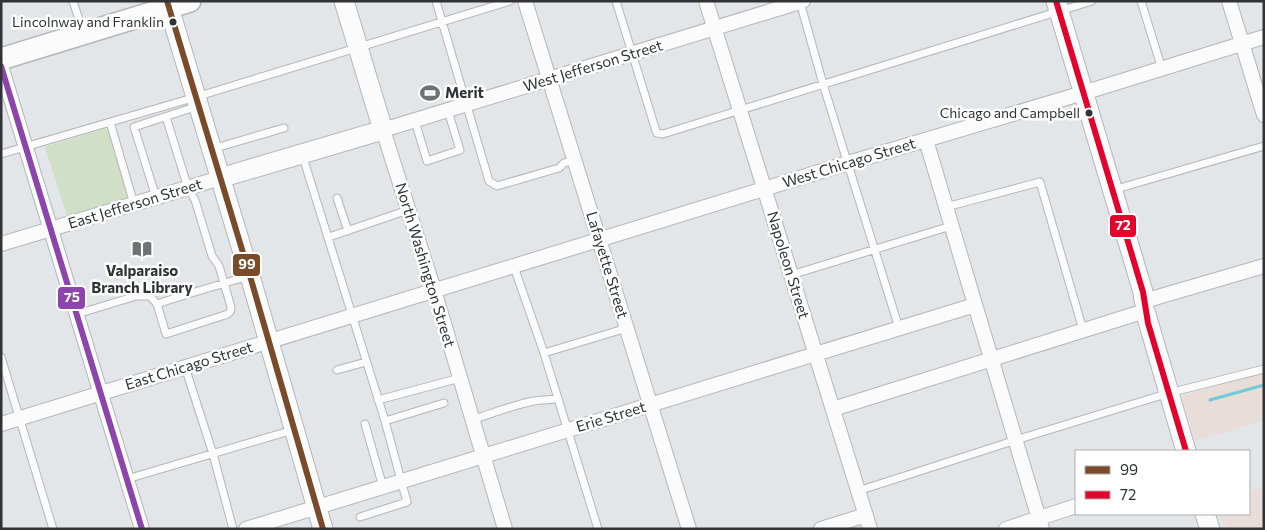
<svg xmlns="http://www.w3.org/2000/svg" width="1265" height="530" viewBox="0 0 1265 530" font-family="Commissioner,sans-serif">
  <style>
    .education { fill: #e9ddda }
    .green { fill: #d0dfc5 }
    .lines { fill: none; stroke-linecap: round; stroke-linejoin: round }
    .stream { stroke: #72cbd8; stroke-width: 3 }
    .service-casing { stroke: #b4b6b9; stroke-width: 9 }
    .minor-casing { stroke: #b4b6b9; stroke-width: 16 }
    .secondary-casing { stroke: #b4b6b9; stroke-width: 21 }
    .primary-casing { stroke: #b4b6b9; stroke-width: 24 }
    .service { stroke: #fbfbfc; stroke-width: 7 }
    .minor { stroke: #fbfbfc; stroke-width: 14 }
    .secondary { stroke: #fbfbfc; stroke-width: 19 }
    .primary { stroke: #fbfbfc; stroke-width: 21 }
    .bus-1-casing { stroke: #fff; stroke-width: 10 }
    .bus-2-casing { stroke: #fff; stroke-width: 10 }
    .bus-3-casing { stroke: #fff; stroke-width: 10 }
    .bus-1 { stroke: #7a4b2a; stroke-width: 6 }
    .bus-2 { stroke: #e4002b; stroke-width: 6 }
    .bus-3 { stroke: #8e44ad; stroke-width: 6 }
    .bus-dot { fill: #313336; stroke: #fff; stroke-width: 2 }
    .labels { text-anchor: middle; stroke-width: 5; stroke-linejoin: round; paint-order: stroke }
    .bus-label { font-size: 14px; fill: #313336; stroke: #fff; text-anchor: end }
    .street-label { font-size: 15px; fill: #313336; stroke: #fff }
    .poi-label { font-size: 15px; font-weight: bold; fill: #313336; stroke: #fff; text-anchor: start }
    .line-badge { stroke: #fff; stroke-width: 2 }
    .badge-label { font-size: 14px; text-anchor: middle; font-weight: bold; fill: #fff }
  </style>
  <rect width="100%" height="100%" fill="#e3e6e9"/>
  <!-- education -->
  <path class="education" d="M1264 374V421L1195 441 1183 400V396L1216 386Z
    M1264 487V529H1228L1217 514H1249V491Z"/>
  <!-- green -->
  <path class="green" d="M106 128 110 130 130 197 67 216 45 147Z"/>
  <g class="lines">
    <!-- stream -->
    <path class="stream" d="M1210 400 1264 385"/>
    <defs>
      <path id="service" d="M73 1 83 32
        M436 1 489 181 497 186 559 168 564 163 574 160
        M616 1 656 131 657 133 663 134 1092 1
        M1141 1 1162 69
        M800 2 823 84 899 328
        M166 117 188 188 195 200 212 256 219 266 231 307C231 312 229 314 225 315L166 334 157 304C187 294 218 285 249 276
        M415 121 427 161 460 150 448 111
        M110 122 134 204
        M212 149 284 128
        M1 154 196 97 510 1
        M302 154 385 421 407 502 360 517
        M1113 190 1264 146
        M156 197 134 127 198 106
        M337 198 348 231
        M946 207 1040 182 1083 330
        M329 237 408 210
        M514 267 544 353 598 529
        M791 275 951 226
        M77 314 136 296H150L157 304
        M544 353 627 328
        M1 357 53 529
        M185 367 213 454 233 529
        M337 370 366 362
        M378 400 460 378
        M472 420C493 413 513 405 534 401 542 399 549 401 558 398
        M385 421 444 403
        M365 424 383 487
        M127 479 293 430
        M858 491 1016 440 1169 393 1264 369"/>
      <path id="minor" d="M525 1 689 529
        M706 1 870 529
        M1229 1 1264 115
        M1 66 142 529
        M926 140 1042 529
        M1 244 220 178
        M1144 301 1264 266
        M833 409 1145 311
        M1 424 848 163 1083 93 1264 37
        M246 529 975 305
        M505 529 434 290 383 130 803 1
        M821 529 866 515
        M1006 529 1076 506"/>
      <path id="secondary" d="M167 1 250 276 323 529
        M1056 1 1143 292 1144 301
        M220 178 383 130 344 1
        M1145 311 1186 451
        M1205 514 1210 529"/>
      <path id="primary" d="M1 59 190 1"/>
    </defs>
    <!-- service casing -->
    <use href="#service" class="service-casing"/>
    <!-- minor casing -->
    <use href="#minor" class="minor-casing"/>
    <!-- secondary casing -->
    <use href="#secondary" class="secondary-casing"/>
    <!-- primary casing -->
    <use href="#primary" class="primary-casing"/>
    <!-- service -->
    <use href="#service" class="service"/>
    <!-- minor -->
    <use href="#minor" class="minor"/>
    <!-- secondary -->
    <use href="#secondary" class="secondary"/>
    <!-- primary -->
    <use href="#primary" class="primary"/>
    <defs>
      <path id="bus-1" d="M167 1 250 276 323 529"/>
      <path id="bus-2" d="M1056 1 1143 292 1148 323 1186 451"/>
      <path id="bus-3" d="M1 66 142 529"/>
    </defs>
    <!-- bus-1 casing -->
    <use href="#bus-1" class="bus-1-casing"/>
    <!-- bus-2 casing -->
    <use href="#bus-2" class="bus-2-casing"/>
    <!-- bus-3 casing -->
    <use href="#bus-3" class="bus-3-casing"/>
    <!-- bus-1 -->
    <use href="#bus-1" class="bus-1"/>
    <!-- bus-2 -->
    <use href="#bus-2" class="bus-2"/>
    <!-- bus-3 -->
    <use href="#bus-3" class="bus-3"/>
  </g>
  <!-- icons -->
  <defs>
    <symbol id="stadium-bare" viewBox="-9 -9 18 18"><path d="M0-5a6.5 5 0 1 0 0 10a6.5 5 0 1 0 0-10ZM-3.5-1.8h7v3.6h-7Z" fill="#6f7275" stroke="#fff" stroke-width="2.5" paint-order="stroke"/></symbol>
    <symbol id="library-bare" viewBox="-9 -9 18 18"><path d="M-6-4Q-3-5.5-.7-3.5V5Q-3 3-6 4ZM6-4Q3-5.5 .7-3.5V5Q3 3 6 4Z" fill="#6f7275" stroke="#fff" stroke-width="2.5" paint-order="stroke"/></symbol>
  </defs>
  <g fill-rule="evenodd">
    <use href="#stadium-bare" x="416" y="79" width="28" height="28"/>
    <use href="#library-bare" x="128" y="235" width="28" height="28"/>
  </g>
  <!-- markers -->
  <g class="bus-dot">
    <circle cx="173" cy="22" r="4.5"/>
    <circle cx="1089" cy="113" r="4.5"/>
  </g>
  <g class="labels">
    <!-- bus labels -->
    <g class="bus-label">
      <text x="164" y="27">Lincolnway and Franklin</text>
      <text x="1080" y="118">Chicago and Campbell</text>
    </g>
    <!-- street labels -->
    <g class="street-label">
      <text transform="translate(593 66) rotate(-17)" y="5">West Jefferson Street</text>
      <text transform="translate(849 163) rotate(-17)" y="5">West Chicago Street</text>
      <text transform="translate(135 204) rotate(-17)" y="5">East Jefferson Street</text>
      <text transform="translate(425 265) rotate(73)" y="5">North Washington Street</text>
      <text transform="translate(607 265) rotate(73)" y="5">Lafayette Street</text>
      <text transform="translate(788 265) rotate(73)" y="5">Napoleon Street</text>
      <text transform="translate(189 366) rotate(-17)" y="5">East Chicago Street</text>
      <text transform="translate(611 417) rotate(-17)" y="5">Erie Street</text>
    </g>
    <!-- poi labels -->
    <g class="poi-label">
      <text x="445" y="98">Merit</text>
      <text x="142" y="276" text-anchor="middle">Valparaiso<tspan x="142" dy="17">Branch Library</tspan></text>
    </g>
  </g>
  <g class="line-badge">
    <rect x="1109" y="214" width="28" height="24" rx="5" fill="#e4002b"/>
    <rect x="232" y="253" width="29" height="24" rx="5" fill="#7a4b2a"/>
    <rect x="57" y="286" width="29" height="24" rx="5" fill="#8e44ad"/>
  </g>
  <g class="badge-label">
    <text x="1123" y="230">72</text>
    <text x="247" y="269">99</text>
    <text x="72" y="302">75</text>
  </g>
  <!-- border -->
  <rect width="1265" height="530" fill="none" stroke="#313336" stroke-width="5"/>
  <!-- legend -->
  <rect x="1075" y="450" width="175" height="65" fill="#ffffff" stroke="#adadaf"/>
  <rect x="1085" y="466" width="25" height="8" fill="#7a4b2a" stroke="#adadaf"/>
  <text x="1120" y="475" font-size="15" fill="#313336">99</text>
  <rect x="1085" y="491" width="25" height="8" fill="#e4002b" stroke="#adadaf"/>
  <text x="1120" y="500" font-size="15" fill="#313336">72</text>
</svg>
